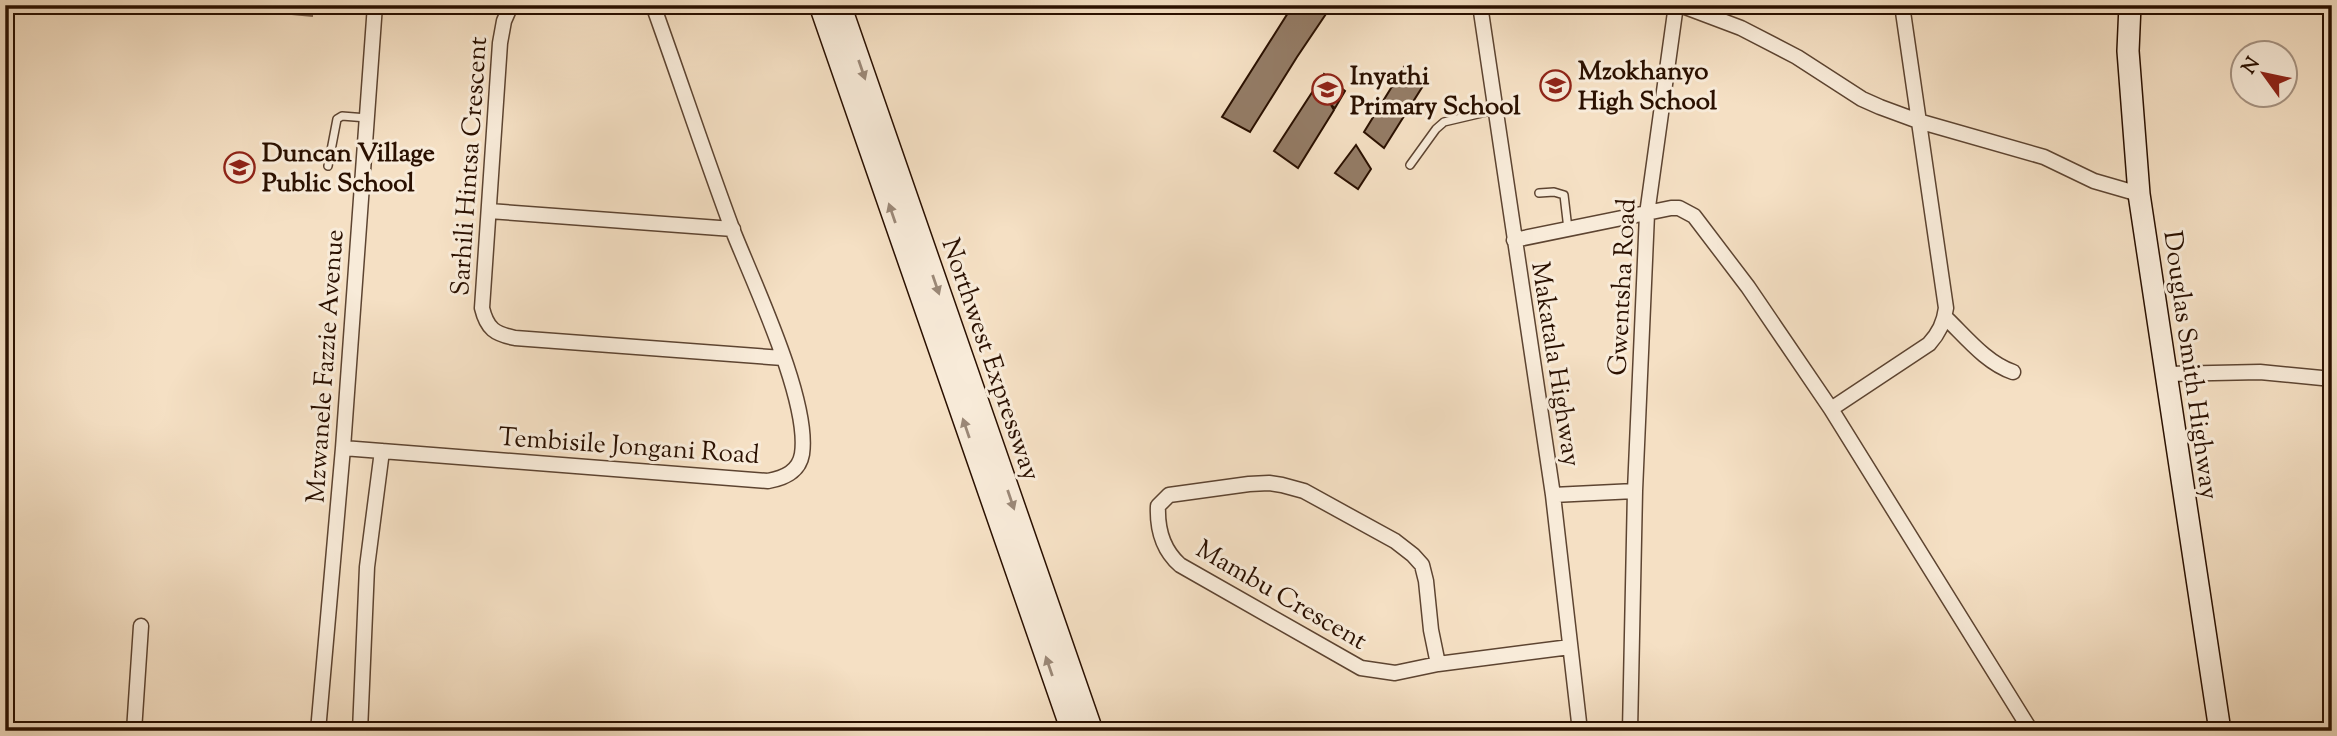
<svg xmlns="http://www.w3.org/2000/svg" width="2337" height="736" viewBox="0 0 2337 736" font-family="'Sorts Mill Goudy',serif">
  <style>
    .green { fill: #d2bda3; stroke: #7e6652; stroke-width: 2 }
    .building { fill: #947c66; stroke: #2a1000; stroke-width: 2 }
    .lines { fill: none; stroke-linecap: round; stroke-linejoin: round }
    .lane-casing { stroke: #5d4431; stroke-width: 10 }
    .street-casing { stroke: #5d4431; stroke-width: 17 }
    .secondary-casing { stroke: #2a1000; stroke-width: 24 }
    .lane { stroke: #f8ebd9; stroke-width: 7 }
    .street { stroke: #f8ebd9; stroke-width: 14 }
    .secondary { stroke: #f8ebd9; stroke-width: 21 }
    .oneway { fill: #9b8877 }
    .labels { text-anchor: middle; stroke-width: 6; stroke-linejoin: round; paint-order: stroke }
    .poi-label { font-size: 26px; font-weight: bold; fill: #2a1000; stroke: #f8ebd9; text-anchor: start }
    .street-label { font-size: 26px; fill: #2a1000; stroke: #f8ebd9 }
  </style>
  <rect width="100%" height="100%" fill="#f5e0c4"/>
  <filter id="stains"><feTurbulence type="fractalNoise" baseFrequency=".00286" numOctaves="4"/><feColorMatrix values="0 0 0 0 .2 0 0 0 0 .09 0 0 0 0 .02 0 0 0 .5 -.17"/></filter>
  <radialGradient id="worn" r=".72"><stop offset=".6" stop-color="#630" stop-opacity="0"/><stop offset="1" stop-color="#630" stop-opacity=".3"/></radialGradient>
  <!-- green -->
  <path class="green" d="M198 5H313L312 16Z"/>
  <!-- building -->
  <path class="building" d="M1293 5H1332L1297 57 1250 132 1222 117Z
    M1404 67 1426 81 1384 148 1364 132Z
    M1324 74 1345 91 1335 108 1331 105 1334 110 1298 168 1274 151Z
    M1356 145 1371 169 1358 189 1335 173Z"/>
  <g class="lines">
    <defs>
      <path id="lane" d="M1410 165 1436 129 1444 122 1495 110
        M328 166 337 119 342 116 367 118
        M1539 193 1554 192 1564 195 1568 229"/>
      <path id="street" d="M511 5 504 21 500 43 482 308C487 329 495 334 515 338L783 358
        M1480 5 1553 495 1580 731
        M1680 5 1741 28 1797 57 1862 99 1880 107 1918 121 2044 157 2094 181 2139 194
        M489 211 733 229
        M1514 240 1671 208H1679L1694 216 1748 287 1831 409 2031 731
        M1945 317C1965 336 1986 363 2013 372
        M2166 374 2260 372 2332 379
        M1831 409 1929 344C1939 333 1944 323 1946 308L1902 5
        M343 448 768 481C784 478 799 472 802 454 810 401 754 284 733 231 705 156 680 80 653 5
        M1553 495 1635 491 1647 214 1676 5
        M1438 664 1431 630 1426 581 1422 565 1413 555 1395 541 1304 491 1282 485 1269 483 1249 484 1169 495 1158 506C1157 529 1163 550 1180 565L1361 668 1395 673 1438 664 1570 647
        M319 728 347 731
        M134 731 141 626
        M318 731 343 448 375 5
        M360 731 367 567 382 451
        M1630 731 1635 491"/>
      <path id="secondary" d="M820 5 1072 731
        M840 5 1092 731
        M2130 5 2128 51 2139 194 2220 731"/>
    </defs>
    <!-- lane casing -->
    <use href="#lane" class="lane-casing"/>
    <!-- street casing -->
    <use href="#street" class="street-casing"/>
    <!-- secondary casing -->
    <use href="#secondary" class="secondary-casing"/>
    <!-- lane -->
    <use href="#lane" class="lane"/>
    <!-- street -->
    <use href="#street" class="street"/>
    <!-- secondary -->
    <use href="#secondary" class="secondary"/>
  </g>
  <!-- one-way arrows -->
  <defs><path id="oneway-solid" d="M-6-.8H1V-3.2L6.5 0L1 3.2V.8H-6Z" transform="scale(1.75)"/></defs>
  <g class="oneway">
    <use href="#oneway-solid" transform="translate(862 70) rotate(71)"/>
    <use href="#oneway-solid" transform="translate(892 213) rotate(-109)"/>
    <use href="#oneway-solid" transform="translate(936 285) rotate(71)"/>
    <use href="#oneway-solid" transform="translate(966 428) rotate(-109)"/>
    <use href="#oneway-solid" transform="translate(1011 500) rotate(71)"/>
    <use href="#oneway-solid" transform="translate(1049 666) rotate(-109)"/>
  </g>
  <!-- icons -->
  <defs>
    <symbol id="school-ring" viewBox="-11 -11 22 22"><circle r="9.5" fill="#f8ebd9" stroke="#8f2418" stroke-width="1.5"/><path d="M0-5L7-2L0 1L-7-2ZM-4 1L0 2.5L4 1V4Q0 6-4 4Z" fill="#8f2418"/></symbol>
  </defs>
  <g fill-rule="evenodd">
    <use href="#school-ring" x="1538" y="68" width="35" height="35"/>
    <use href="#school-ring" x="1310" y="72" width="35" height="35"/>
    <use href="#school-ring" x="222" y="150" width="35" height="35"/>
  </g>
  <g class="labels">
    <!-- poi labels -->
    <g class="poi-label">
      <text x="1578" y="79">Mzokhanyo<tspan x="1578" dy="30">High School</tspan></text>
      <text x="1350" y="84">Inyathi<tspan x="1350" dy="30">Primary School</tspan></text>
      <text x="262" y="161">Duncan Village<tspan x="262" dy="30">Public School</tspan></text>
    </g>
    <!-- street labels -->
    <g class="street-label">
      <text transform="translate(468 166) rotate(-86)" y="9">Sarhili Hintsa Crescent</text>
      <text transform="translate(1621 287) rotate(-87)" y="9">Gwentsha Road</text>
      <text transform="translate(992 359) rotate(71)" y="9">Northwest Expressway</text>
      <text transform="translate(1557 364) rotate(81)" y="9">Makatala Highway</text>
      <text transform="translate(2192 365) rotate(82)" y="9">Douglas Smith Highway</text>
      <text transform="translate(324 366) rotate(-86)" y="9">Mzwanele Fazzie Avenue</text>
      <text transform="translate(629 445) rotate(4)" y="9">Tembisile Jongani Road</text>
      <text transform="translate(1282 594) rotate(30)" y="9">Mambu Crescent</text>
    </g>
  </g>
  <!-- margin -->
  <rect width="2337" height="736" fill="none" stroke="#f5e0c4" stroke-width="28"/>
  <rect x="7" y="7" width="2323" height="722" fill="none" stroke="#2a1000" stroke-width="3.5"/>
  <rect x="14" y="14" width="2309" height="708" fill="none" stroke="#2a1000" stroke-width="2"/>
  <!-- north arrow -->
  <g transform="translate(2264 74) rotate(303)"><circle r="33" fill="#f8ebd9" stroke="#a69382" stroke-width="2"/>
  <path d="M0-5L12 26L0 18L-12 26Z" fill="#8f2418"/>
  <text y="-10" font-size="19" font-weight="bold" text-anchor="middle" fill="#2a1000">N</text>
  </g>
  <rect width="100%" height="100%" filter="url(#stains)"/>
  <rect width="100%" height="100%" fill="url(#worn)"/>
</svg>
